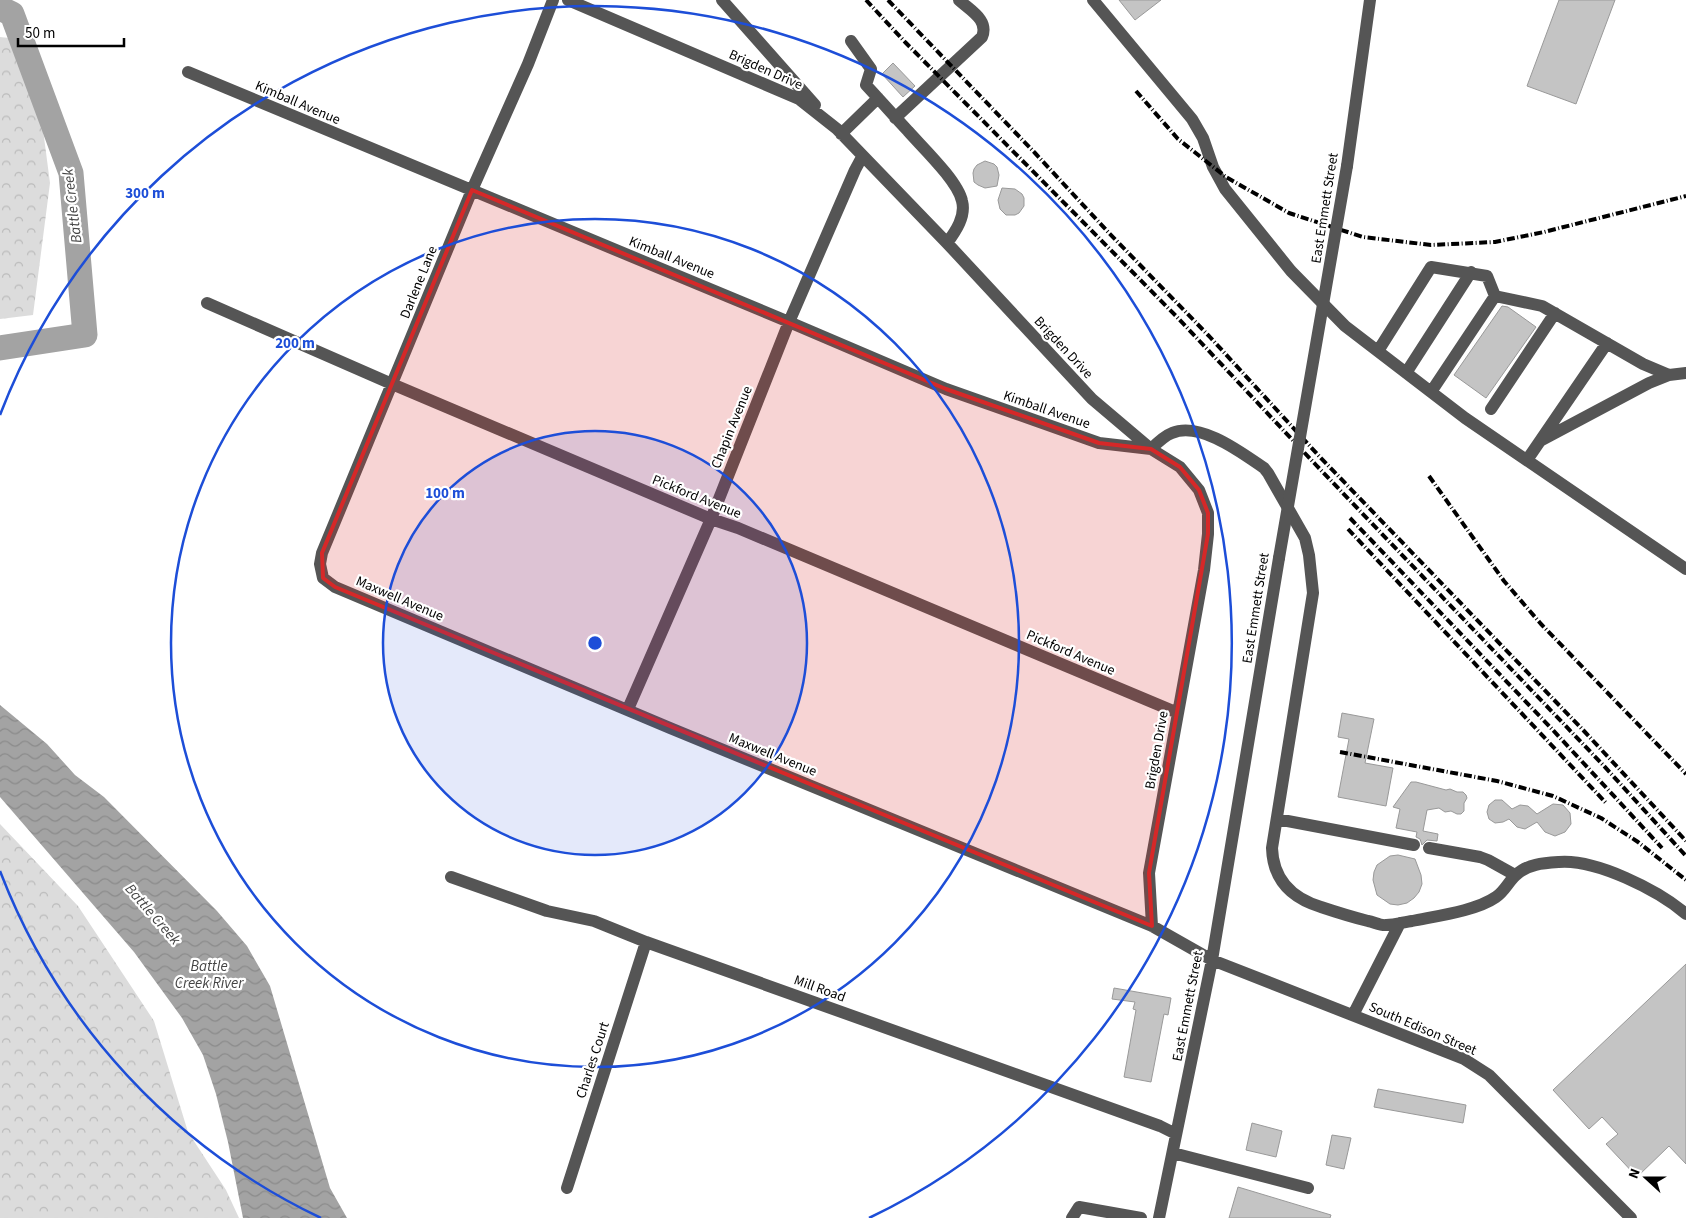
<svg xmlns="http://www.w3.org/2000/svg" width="1686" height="1218" viewBox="0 0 1686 1218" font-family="'Source Sans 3',sans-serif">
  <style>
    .forest { fill: url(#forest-crowns) }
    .water { fill: url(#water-waves) }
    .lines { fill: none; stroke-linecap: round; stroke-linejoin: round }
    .river { stroke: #a3a3a3; stroke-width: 25 }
    .building { fill: #c4c4c4; stroke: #999 }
    .minor { stroke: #555; stroke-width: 12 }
    .rail { stroke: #000; stroke-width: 4; stroke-dasharray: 8 2.5 1 2.5; stroke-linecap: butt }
    .minor-bridge { stroke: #555; stroke-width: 12 }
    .marked { fill: #d62828; fill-opacity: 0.2; stroke: #d62828; stroke-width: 4; stroke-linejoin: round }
    .ring { fill: none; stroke: #1d4ed8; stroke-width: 2.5 }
    .labels { text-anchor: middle; stroke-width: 4.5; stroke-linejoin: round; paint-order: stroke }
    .street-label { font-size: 14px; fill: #000; stroke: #fff }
    .water-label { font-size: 15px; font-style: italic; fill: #444; stroke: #fff }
    .centre { fill: #1d4ed8; stroke: #fff; stroke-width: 2.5 }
    .ring-label { font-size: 15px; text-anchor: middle; font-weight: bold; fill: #1d4ed8; stroke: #fff; stroke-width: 4.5; stroke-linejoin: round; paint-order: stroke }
  </style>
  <defs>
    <pattern id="forest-crowns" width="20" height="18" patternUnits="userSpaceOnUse" patternTransform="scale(1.25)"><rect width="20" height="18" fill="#dcdcdc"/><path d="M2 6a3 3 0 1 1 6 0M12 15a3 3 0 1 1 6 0" fill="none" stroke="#bbb"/></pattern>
    <pattern id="water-waves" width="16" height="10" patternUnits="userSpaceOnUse" patternTransform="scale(1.25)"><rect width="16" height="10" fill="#a3a3a3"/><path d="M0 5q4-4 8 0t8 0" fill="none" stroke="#8b8b8b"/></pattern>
  </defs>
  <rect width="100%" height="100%" fill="#fff"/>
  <!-- forest -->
  <path class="forest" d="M0 37 9 38 39 99 50 183 33 315 0 319Z
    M0 824 78 906 154 1021 188 1132 226 1190 239 1218H0Z"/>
  <!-- water -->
  <path class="water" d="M0 705 47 744 75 775 104 797 217 911 247 946 270 986 330 1188 347 1218H243L228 1142 216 1094 203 1055 182 1018 134 952 0 797Z"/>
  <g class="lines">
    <!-- river -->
    <path class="river" d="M0 8 12 14 71 173 85 335 0 348"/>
  </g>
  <!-- building -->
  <path class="building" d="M1119 0H1161L1135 20Z
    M1559 0H1615L1576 104 1527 86Z
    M893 63 915 86 903 97 882 74Z
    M985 161 994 164 997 167 999 175 997 186 985 188 978 185 974 182 973 173 974 169 977 165Z
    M1002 188 1015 189 1022 194 1024 198V206L1019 213 1015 215H1006L1000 209 998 200Z
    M1502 306 1508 307 1536 327 1486 398 1454 375Z
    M1342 713 1374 719 1365 763 1393 768 1386 806 1338 797 1349 739 1338 737Z
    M1411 782H1416L1446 790 1450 789 1457 792H1463L1466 795 1467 798 1464 803V811L1461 814H1457L1451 811 1445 812 1439 808 1427 810 1423 831 1438 834 1437 841 1427 840 1422 845 1420 839 1416 837 1417 832 1396 828 1400 809 1393 807Z
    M1495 800H1502L1512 809 1520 805 1528 806 1537 814 1553 804 1563 805 1570 813 1571 824 1565 832 1555 836 1545 832 1537 822 1525 829 1517 827 1509 819 1503 822 1495 823 1489 819 1487 812 1489 805Z
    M1398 855 1415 859 1421 875 1422 884 1419 892 1414 898 1407 903 1398 905 1390 904 1377 895 1373 880 1374 872 1377 865 1390 856Z
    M1686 964V1164L1669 1146 1637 1177 1606 1144 1618 1134 1602 1117 1589 1129 1553 1090Z
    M1114 988 1171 998 1168 1015 1164 1014 1151 1082 1124 1077 1136 1010 1133 1009 1135 1002 1112 999Z
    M1378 1089 1466 1105 1463 1123 1374 1107Z
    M1252 1123 1282 1131 1276 1157 1246 1150Z
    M1332 1135 1351 1138 1344 1169 1326 1165Z
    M1238 1187 1331 1215 1330 1218H1229Z"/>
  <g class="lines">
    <!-- minor -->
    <path class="minor" d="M553 0 528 64 472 190 322 553 320 564 323 578 335 587 670 728 1152 926 1212 960 1464 1059 1489 1075 1631 1218
      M568 0 799 99 837 129 947 243 1092 399 1151 449 1180 467 1199 490 1208 513V534L1204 570 1149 873 1152 926
      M722 0 815 105
      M1093 0 1192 119 1203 138 1213 167 1225 189 1291 271 1345 326 1465 418 1686 569
      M851 41 871 69 866 85C880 100 894 116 908 131 922 147 958 181 962 201 966 216 956 231 947 243
      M188 72 789 322 946 389 1099 443 1151 449C1157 443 1164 436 1172 433 1200 421 1242 453 1264 468L1268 473 1305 538 1309 555 1313 593 1272 848C1273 879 1291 898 1321 907 1336 912 1352 917 1368 921 1374 922 1381 926 1386 925 1395 925 1404 922 1412 921 1436 916 1476 911 1496 897 1505 891 1508 882 1516 875 1527 864 1544 863 1559 862 1596 859 1658 890 1686 914
      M895 118 982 37C989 20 971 11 959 0
      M841 134 878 98
      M1347 166 1370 0
      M207 303 392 384 711 519 738 528 1178 713
      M1378 351 1431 267 1487 276 1495 296
      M1406 373 1471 272
      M1431 392 1495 296 1542 306 1643 364 1669 375
      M1491 409 1555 313
      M1540 441 1649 383 1669 375 1686 373
      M1527 460 1607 343
      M628 709 711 519 789 322 855 170 862 157
      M1277 819 1414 845
      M1429 848 1480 857 1488 860 1515 875
      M451 877 547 911 594 921 646 942 1160 1126 1176 1134
      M1353 1015 1400 923
      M1173 1153 1308 1188
      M567 1188 646 942
      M1072 1218 1079 1207 1141 1218
      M1159 1218 1212 960 1279 558"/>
    <!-- rail -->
    <path class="rail" d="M866 0 905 42 1177 317 1316 465 1604 766 1686 856
      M888 0 1035 153 1109 233 1209 336 1319 456 1584 731 1686 841
      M1136 91 1178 139 1226 177 1289 213 1363 237 1431 245 1495 242 1544 232 1686 196
      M1429 476 1504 581 1541 624 1686 774
      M1350 518 1551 728 1662 848
      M1348 529 1607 804
      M1340 752 1497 781 1553 796 1601 818 1638 842 1686 880"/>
    <!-- minor-bridge -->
    <path class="minor-bridge" d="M1279 558 1347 166"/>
  </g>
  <!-- marked area -->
  <path class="marked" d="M472 190 946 389 1099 443 1151 449 1180 467 1199 490 1208 513V534L1149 873 1152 926 335 587 323 578 322 553Z"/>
  <!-- distance rings -->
  <circle cx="595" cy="643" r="212" fill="#1d4ed8" fill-opacity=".12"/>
  <g class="ring">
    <circle cx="595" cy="643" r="212"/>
    <circle cx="595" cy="643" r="424"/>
    <path d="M321 1218A637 637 0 0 1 0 871M0 415A637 637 0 1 1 869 1218"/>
  </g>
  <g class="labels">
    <!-- street labels -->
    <g class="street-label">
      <text transform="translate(766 69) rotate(24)" y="5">Brigden Drive</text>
      <text transform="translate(298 102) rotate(23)" y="5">Kimball Avenue</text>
      <text transform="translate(1324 208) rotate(-81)" y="5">East Emmett Street</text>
      <text transform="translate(672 257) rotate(22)" y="5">Kimball Avenue</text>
      <text transform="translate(418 282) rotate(-68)" y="5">Darlene Lane</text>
      <text transform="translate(1064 347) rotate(47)" y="5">Brigden Drive</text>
      <text transform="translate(1047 409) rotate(19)" y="5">Kimball Avenue</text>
      <text transform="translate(731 427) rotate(-68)" y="5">Chapin Avenue</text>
      <text transform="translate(697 496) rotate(22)" y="5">Pickford Avenue</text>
      <text transform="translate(400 598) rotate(23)" y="5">Maxwell Avenue</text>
      <text transform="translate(1255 608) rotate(-81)" y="5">East Emmett Street</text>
      <text transform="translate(1071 652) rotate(23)" y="5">Pickford Avenue</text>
      <text transform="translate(1156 750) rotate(-80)" y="5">Brigden Drive</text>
      <text transform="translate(773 754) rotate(22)" y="5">Maxwell Avenue</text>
      <text transform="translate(820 988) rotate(20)" y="5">Mill Road</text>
      <text transform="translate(1187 1006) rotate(-79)" y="5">East Emmett Street</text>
      <text transform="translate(1423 1028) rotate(23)" y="5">South Edison Street</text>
      <text transform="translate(592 1060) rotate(-72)" y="5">Charles Court</text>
    </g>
    <!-- water labels -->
    <g class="water-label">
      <text transform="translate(72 206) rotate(-97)" y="5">Battle Creek</text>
      <text transform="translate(153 914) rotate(49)" y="5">Battle Creek</text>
      <text x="209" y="971">Battle<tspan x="209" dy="17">Creek River</tspan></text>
    </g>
  </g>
  <circle cx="595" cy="643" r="8" class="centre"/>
  <g class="ring-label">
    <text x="145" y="198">300 m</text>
    <text x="295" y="348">200 m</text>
    <text x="445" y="498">100 m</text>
  </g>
  <!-- north arrow -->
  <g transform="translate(1646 1178) rotate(291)" stroke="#ffffff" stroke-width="4" paint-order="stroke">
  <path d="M0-4L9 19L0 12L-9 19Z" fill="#000000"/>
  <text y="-8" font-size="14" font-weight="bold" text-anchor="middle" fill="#000000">N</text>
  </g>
  <!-- scale -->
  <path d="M18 38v8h106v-8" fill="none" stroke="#000000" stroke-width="2.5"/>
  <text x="25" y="38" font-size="15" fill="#000000" stroke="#ffffff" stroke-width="4" paint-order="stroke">50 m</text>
</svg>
